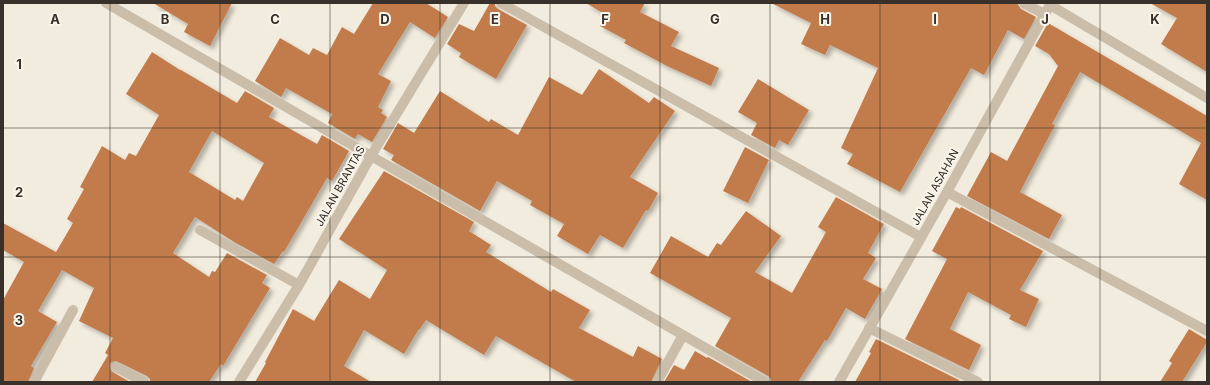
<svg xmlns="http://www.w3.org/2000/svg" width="1210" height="385" viewBox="0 0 1210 385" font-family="Inter,sans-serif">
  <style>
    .building { fill: #c27c4c; fill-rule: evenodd; filter: url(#shadow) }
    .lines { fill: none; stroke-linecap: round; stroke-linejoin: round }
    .minor { stroke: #cabeaa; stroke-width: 10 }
    .grid { fill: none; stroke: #38302a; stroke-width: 1; stroke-opacity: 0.55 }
    .labels { text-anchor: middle; stroke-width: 4; stroke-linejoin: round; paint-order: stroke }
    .street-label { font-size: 11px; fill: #38302a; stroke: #f9f5eb }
    .grid-label { font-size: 13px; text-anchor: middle; font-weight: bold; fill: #38302a; stroke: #f9f5eb; stroke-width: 4; stroke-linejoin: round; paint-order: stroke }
  </style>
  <defs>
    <filter id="shadow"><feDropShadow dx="3.5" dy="3.5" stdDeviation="2" flood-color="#0004"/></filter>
  </defs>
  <rect width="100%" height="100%" fill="#f2ecde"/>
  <!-- building -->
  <path class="building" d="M153 3H232L210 46 184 32 188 24Z
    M373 3H426L448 17 435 38 410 22 378 74 391 81 378 107 383 110 381 113 387 117 372 142 358 134 355 139 328 123 332 114 286 88 281 97 255 81 280 38 309 55 313 48 327 55 342 27 354 34Z
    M490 3H495V6L498 9 527 25 496 79 459 57 461 53 447 44 459 24 474 31Z
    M586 3H645L640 12 679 32 671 46 719 68 711 86 667 66 624 43 626 40 600 26 606 15Z
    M771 3H1017L1021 9 1036 17 1024 39 1008 30 984 75 971 68 900 192 847 164 853 154 841 148 878 68 830 45 825 55 801 44 811 23Z
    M1150 3H1207V72L1161 44 1177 18Z
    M1048 23 1207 116V200L1179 184 1201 143 1080 72 1052 124 1055 125 1020 192 1062 215 1049 239 967 196 991 152 1007 161 1058 66 1049 54 1035 46Z
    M152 52 180 70H181L237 103 245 91 274 108 269 117 317 144 322 135 349 151 332 181 327 178 284 252 283 251 274 264 234 242 195 217 173 253 209 277 212 271 215 272 227 253 267 275 262 283 270 288 223 366 221 364 209 382H150V379L147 376 116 361 112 362 110 364V368L111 371 130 382H92L108 355 105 353 113 338 79 321 94 288 62 270 38 311 57 322 31 366 34 368 28 382H3V300L24 262 3 250V223L56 252 73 223 67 219 84 189 80 187 102 146 125 160 129 153 136 156 159 115 126 94ZM212 131 264 163 243 201 237 197 235 200 189 172Z
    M599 69 649 103 654 97 675 111 630 177 658 193 648 211 646 210 623 248 600 235 588 254 557 236 564 224 530 205 532 201 497 181 480 211 391 160 394 155 383 149 398 123 414 133 440 91 489 122 491 119 518 135 549 77 582 95Z
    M758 79 809 110 788 145 779 140 775 148 751 135 757 123 738 112Z
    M745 147 769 160 748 203 723 191Z
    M384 171 474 222 469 231 491 245 486 252 551 292 553 289 590 310 579 328 633 357 638 346 662 359 651 382H576L496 336 484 355 426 320 420 329H419L404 354 364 330 344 366 371 382H255L266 363 265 362 293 309 314 321 339 280 370 299 387 270 339 239Z
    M836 197 884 224 868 253 876 258 863 279 882 289 865 319 846 308 827 341 825 340 798 382H771V379L768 376 715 346 731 318 650 273 671 236 708 257 717 243 721 245 746 211 781 236 755 272 792 293 826 232 818 227Z
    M956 207 960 209 961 207 1043 251 1020 290 1039 299 1026 327 1009 319 1011 315 968 292 950 329 981 345 969 370 905 339 947 259 932 251Z
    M1189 329 1207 340V342L1182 382H1160L1172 363 1169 361Z
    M876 339 959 380 958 382H855L871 353 869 352Z
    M695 351 707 358 708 357 752 382H664L674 365 684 370Z"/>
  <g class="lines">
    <!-- minor -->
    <path class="minor" d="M106 3 371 156 765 382
      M501 3 921 237
      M1024 3 1044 14
      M1050 5 1207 98
      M947 192 1207 331
      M200 230 299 285
      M869 328 978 382
      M116 367 144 382
      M34 382 73 310
      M239 382 299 285 371 156 464 3
      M657 382 683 335
      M839 382 947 192 1051 3"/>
  </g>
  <!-- grid -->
  <path class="grid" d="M110 3V382M220 3V382M330 3V382M440 3V382M550 3V382M660 3V382M770 3V382M880 3V382M990 3V382M1100 3V382M3 128H1207M3 257H1207"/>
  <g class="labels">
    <!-- street labels -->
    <g class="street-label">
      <text transform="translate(340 186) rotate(-61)" y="4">JALAN BRANTAS</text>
      <text transform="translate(935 187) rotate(-61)" y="4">JALAN ASAHAN</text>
    </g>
  </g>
  <g class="grid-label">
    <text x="55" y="24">A</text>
    <text x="165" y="24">B</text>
    <text x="275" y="24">C</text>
    <text x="385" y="24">D</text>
    <text x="495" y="24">E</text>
    <text x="605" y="24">F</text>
    <text x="715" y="24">G</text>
    <text x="825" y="24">H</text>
    <text x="935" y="24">I</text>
    <text x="1045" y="24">J</text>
    <text x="1155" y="24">K</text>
    <text x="19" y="69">1</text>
    <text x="19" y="197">2</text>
    <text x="19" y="325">3</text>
  </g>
  <!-- border -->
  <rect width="1210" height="385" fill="none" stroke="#38302a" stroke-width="8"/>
</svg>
